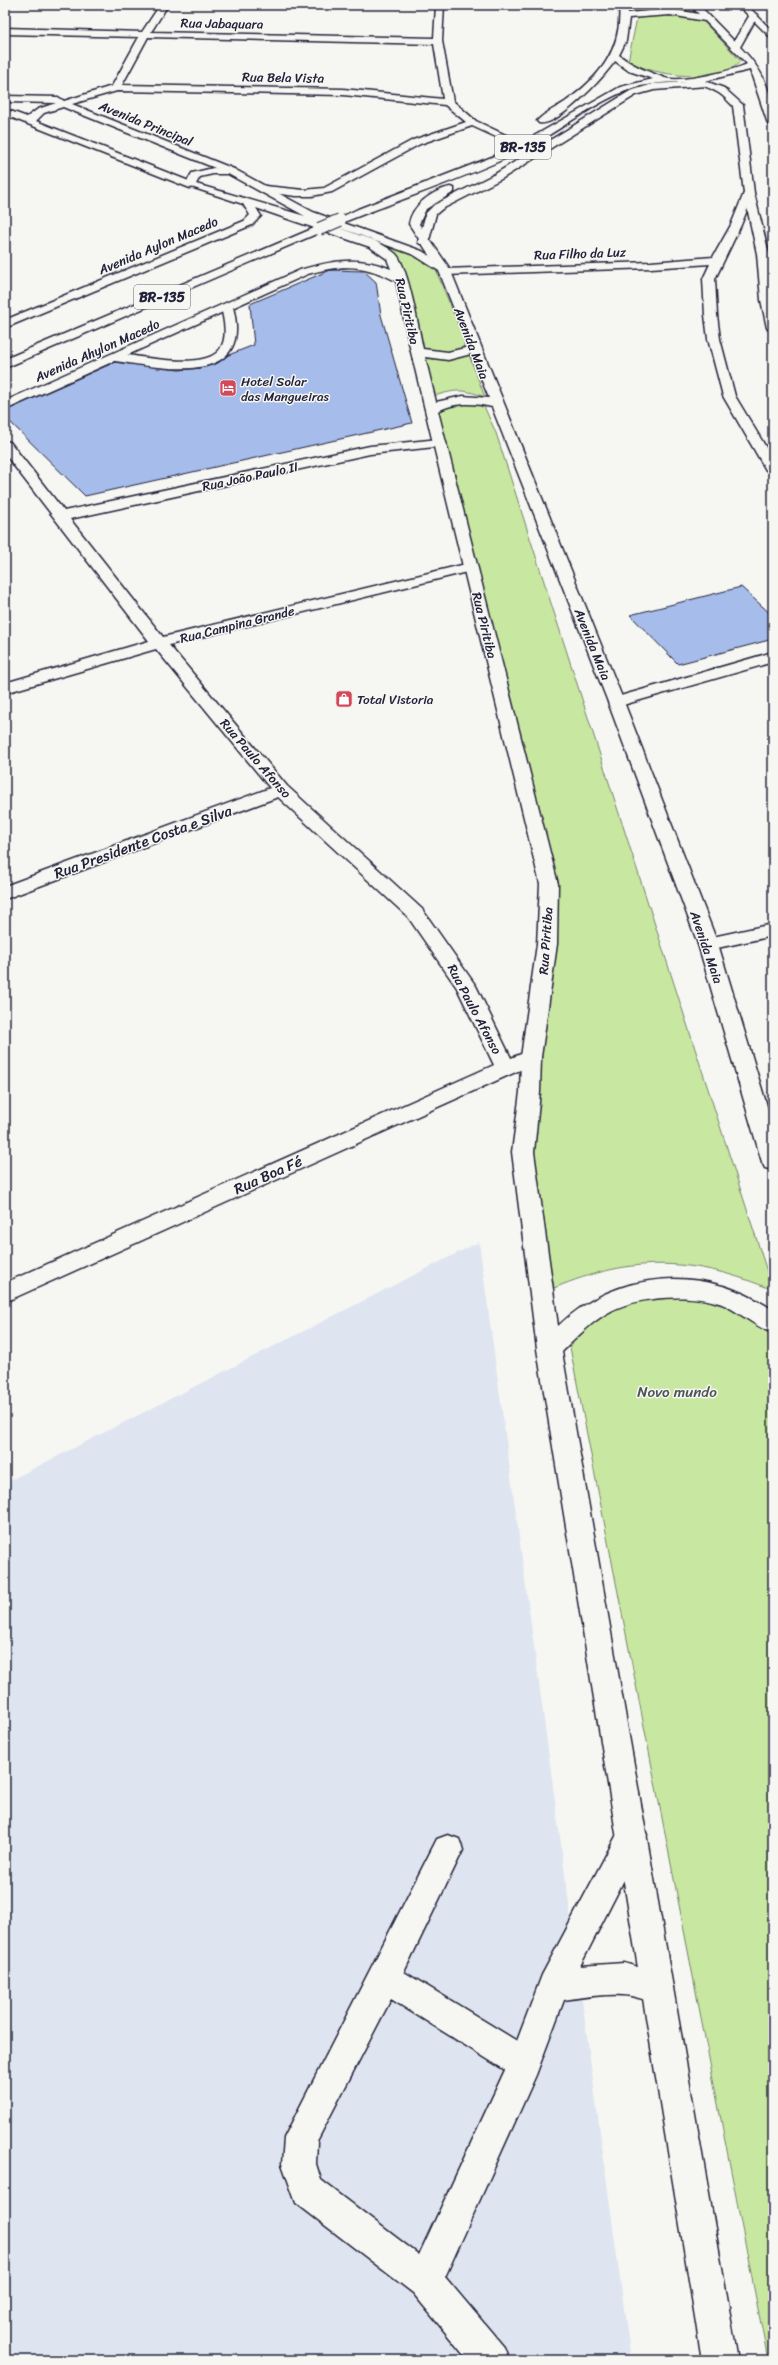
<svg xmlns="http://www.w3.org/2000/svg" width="778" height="2365" viewBox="0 0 778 2365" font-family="Sriracha,sans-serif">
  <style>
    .built { fill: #dee5f0 }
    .green { fill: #c8e7a0; stroke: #75846e }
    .building { fill: #a6bcea; stroke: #22223b }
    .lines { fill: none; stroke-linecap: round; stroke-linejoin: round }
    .minor-casing { stroke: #22223b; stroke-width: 3 }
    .major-casing { stroke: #22223b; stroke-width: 3 }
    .highway-casing { stroke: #22223b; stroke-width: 3 }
    .minor { fill: #f6f6f2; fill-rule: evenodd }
    .major { fill: #f6f6f2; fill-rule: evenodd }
    .highway { fill: #f6f6f2; fill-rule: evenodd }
    .highway-bridge-casing { stroke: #22223b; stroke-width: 14; stroke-linecap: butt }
    .highway-bridge { stroke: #f6f6f2; stroke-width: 12 }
    .labels { text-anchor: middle; stroke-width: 3; stroke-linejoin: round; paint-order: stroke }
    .far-street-label { font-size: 13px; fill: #22223b; stroke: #f6f6f2 }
    .far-poi-label { font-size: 13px; fill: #22223b; stroke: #f6f6f2; text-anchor: start }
    .shield { fill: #f6f6f2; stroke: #626272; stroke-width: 1 }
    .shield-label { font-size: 14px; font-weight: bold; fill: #22223b }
    .street-label { font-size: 15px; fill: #22223b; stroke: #f6f6f2 }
    .park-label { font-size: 15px; fill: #4c5354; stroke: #f6f6f2 }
  </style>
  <rect width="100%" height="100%" fill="#f6f6f2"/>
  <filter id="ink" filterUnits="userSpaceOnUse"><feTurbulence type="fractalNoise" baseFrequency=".025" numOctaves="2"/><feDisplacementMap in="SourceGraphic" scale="8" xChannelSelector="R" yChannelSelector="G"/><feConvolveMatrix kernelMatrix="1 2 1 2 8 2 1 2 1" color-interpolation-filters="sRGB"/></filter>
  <g filter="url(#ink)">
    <!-- built -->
    <path class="built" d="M479 1242 631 2360H5V1483Z"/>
    <!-- green -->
    <path class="green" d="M633 5H688L695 12 671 8 634 10Z
      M669 13 701 19 741 61C719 85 654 76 628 61L637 18Z
      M370 238 425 258 435 268 465 341 463 348C449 352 431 356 419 345L399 260 391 250Z
      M469 355 485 397C459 387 454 391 429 397L421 357 451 360Z
      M450 402 483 404 496 433 773 1290C694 1257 633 1255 554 1288L531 1147 548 900 463 510 435 406Z
      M653 1293 718 1299 773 1331V2360H768L566 1327Z"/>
    <!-- building -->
    <path class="building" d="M330 270 364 271 376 282 381 315 412 423 85 496 5 417V411L115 362 179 370 200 368 218 363 226 356 254 345 250 304Z
      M741 587 773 616V639L678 664 630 615Z"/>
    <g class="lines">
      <defs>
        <path id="minor" d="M160 5H168L151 32 434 38 436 5H444L442 41 453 101 476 121 516 140 511 143 507 142 472 126 420 144 332 192 312 196H296L265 192 260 189 265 186 304 190 324 188 413 140 466 122 445 105 343 95 117 91 72 104 234 169 235 171 230 174 63 107 44 113 36 121 194 183V187L190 188 5 115V109L27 117 38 109 56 103 5 102V96L58 97 64 101 112 86 139 37 5 34V28L142 32ZM148 37 434 44 443 99 343 89 122 85Z
          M738 5H747L773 32V40Z
          M704 81 709 84 707 86 654 90 636 95 503 178 442 209 436 214 428 244H420L418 242 426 213 434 205 495 174 630 91 653 84Z
          M749 190 754 193 741 225 715 279 717 315 720 339 735 396 773 459V474L766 470 723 396 708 339 705 315 703 279 710 264 651 268 445 275 439 272 445 269 651 262 713 257 731 225 744 193Z
          M227 303 233 307C254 388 163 368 115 361L109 357 115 353C137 356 206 371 220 349 228 338 224 320 221 307Z
          M439 439 444 440 446 443 444 446 370 454 70 519 163 637 470 563 475 564 477 567 475 570 169 645 287 786 422 909 476 986 511 1058 531 1050 538 1052 541 1057 538 1062 5 1302V1283L494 1065 457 988 408 917 278 797 5 899V886L270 788 156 649 5 693V683L149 641 5 454V441L10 442 64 511 370 446Z
          M773 652V662L616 707 610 705 608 702 610 699Z
          M773 924V936L708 950 701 949 698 944 701 939 708 938Z
          M632 1820 642 1825 647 1835 580 1966 624 1963 668 1976 673 1987 668 1998C648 2006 642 1996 623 1995 603 1994 583 1997 564 2000L536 2075 445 2277 504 2347 509 2360H468L413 2293 296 2203 282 2164 284 2138 437 1839 448 1835 459 1839 463 1850 404 1972 517 2041 542 1975 622 1825ZM391 1999 505 2070 419 2255 321 2180 316 2164 317 2141Z"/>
        <path id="major" d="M213 168 234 169 313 212 422 251 450 269 624 702 718 944 773 1126V1170L765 1168 762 1162 698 944 608 702 492 407C473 403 456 402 438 411L558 884 557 944 541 1057 540 1092 534 1152 558 1326C618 1269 705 1264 773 1310V1333C755 1327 740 1312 722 1304 693 1293 638 1296 611 1311 592 1321 577 1337 562 1352L738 2360H702L537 1349 512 1152 520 1092 521 1057 537 944 540 884 411 352 396 281C363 264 343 264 308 274L5 410V401L300 270C333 260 359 256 391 269L387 259 370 247 256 208 261 216 252 225 5 328V320L244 221 250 215 243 204 185 185 192 173ZM213 174H228L305 216 196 184 200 177ZM331 225 414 255 439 271 469 347 448 352 423 349C419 330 408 266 396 254 379 239 352 233 331 225ZM471 354 489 398 463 396 436 402 425 357 448 360Z"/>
        <path id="highway" d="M619 5H627L628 13 670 9 699 14 690 5H699L734 41 751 13 758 15 740 47C764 71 773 92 773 127L768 124 750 70 705 81 724 88 743 105 754 193 769 254 773 300V332L767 328 761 300 757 254 744 193 733 106C728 101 723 95 717 92 696 79 665 81 641 86 602 95 558 133 521 151 464 179 403 198 344 222H336L335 220 358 209 492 157 527 140 620 87 653 79 629 71 615 61C605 76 557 128 539 123L537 121C544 113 556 108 565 102 600 77 623 49 619 5ZM670 15 705 21 747 64C732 71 681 83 665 78 649 72 633 66 619 55L626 41 629 18Z
          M450 187 454 188V192L426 209 419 224 450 269 444 272 440 271 409 224C412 205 432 191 450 187Z
          M319 226 323 227V231L5 368V359Z"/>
      </defs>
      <!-- minor casing -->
      <use href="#minor" class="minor-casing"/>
      <!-- major casing -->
      <use href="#major" class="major-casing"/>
      <!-- highway casing -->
      <use href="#highway" class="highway-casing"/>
      <!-- minor -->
      <use href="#minor" class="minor"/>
      <!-- major -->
      <use href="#major" class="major"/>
      <!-- highway -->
      <use href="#highway" class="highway"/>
      <defs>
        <path id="highway-bridge" d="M319 229 340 220"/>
      </defs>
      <!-- highway-bridge casing -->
      <use href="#highway-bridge" class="highway-bridge-casing"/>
      <!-- highway-bridge -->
      <use href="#highway-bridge" class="highway-bridge"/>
    </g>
  </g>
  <!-- icons -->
  <defs>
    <symbol id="hotel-square" viewBox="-11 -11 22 22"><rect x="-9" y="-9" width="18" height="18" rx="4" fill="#d1495b" stroke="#f6f6f2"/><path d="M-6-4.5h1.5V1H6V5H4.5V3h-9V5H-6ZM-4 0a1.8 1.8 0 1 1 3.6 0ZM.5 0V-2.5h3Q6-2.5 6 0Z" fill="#fff"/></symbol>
    <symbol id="shop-square" viewBox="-11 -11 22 22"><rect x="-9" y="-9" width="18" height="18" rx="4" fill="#d1495b" stroke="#f6f6f2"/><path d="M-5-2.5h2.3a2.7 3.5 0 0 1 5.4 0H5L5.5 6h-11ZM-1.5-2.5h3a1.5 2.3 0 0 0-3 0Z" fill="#fff"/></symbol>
  </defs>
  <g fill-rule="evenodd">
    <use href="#hotel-square" x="218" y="378" width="20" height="20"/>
    <use href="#shop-square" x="334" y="689" width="20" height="20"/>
  </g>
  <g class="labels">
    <!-- far-street labels -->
    <g class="far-street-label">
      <text transform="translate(222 23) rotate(1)" y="5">Rua Jabaquara</text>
      <text transform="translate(283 77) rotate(1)" y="5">Rua Bela Vista</text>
      <text transform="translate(146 123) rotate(22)" y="5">Avenida Principal</text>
      <text transform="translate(158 245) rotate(-23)" y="5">Avenida Aylon Macedo</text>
      <text transform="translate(580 253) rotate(-2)" y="5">Rua Filho da Luz</text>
      <text transform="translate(408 311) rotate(77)" y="5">Rua Piritiba</text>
      <text transform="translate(472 343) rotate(69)" y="5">Avenida Maia</text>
      <text transform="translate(97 350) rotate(-24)" y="5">Avenida Ahylon Macedo</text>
      <text transform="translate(250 476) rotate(-12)" y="5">Rua João Paulo II</text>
      <text transform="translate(237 624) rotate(-14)" y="5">Rua Campina Grande</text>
      <text transform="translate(485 625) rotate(76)" y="5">Rua Piritiba</text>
      <text transform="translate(593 644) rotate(68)" y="5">Avenida Maia</text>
      <text transform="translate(256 758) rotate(49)" y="5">Rua Paulo Afonso</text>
      <text transform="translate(545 941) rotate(-86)" y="5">Rua Piritiba</text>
      <text transform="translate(707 947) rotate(71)" y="5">Avenida Maia</text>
      <text transform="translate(475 1009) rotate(62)" y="5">Rua Paulo Afonso</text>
    </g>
    <!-- far-poi labels -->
    <g class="far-poi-label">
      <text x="241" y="386">Hotel Solar<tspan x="241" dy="15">das Mangueiras</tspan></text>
      <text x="357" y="704">Total Vistoria</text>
    </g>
    <!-- shield labels -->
    <g class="shield">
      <rect x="495" y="135" width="56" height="24" rx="3"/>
      <rect x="134" y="285" width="56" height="24" rx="3"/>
    </g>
    <g class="shield-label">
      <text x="523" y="152">BR-135</text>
      <text x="162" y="302">BR-135</text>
    </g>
    <!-- street labels -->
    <g class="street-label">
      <text transform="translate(143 842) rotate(-20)" y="5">Rua Presidente Costa e Silva</text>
      <text transform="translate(268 1175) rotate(-24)" y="5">Rua Boa Fé</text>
    </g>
    <!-- park labels -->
    <g class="park-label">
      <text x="677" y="1397">Novo mundo</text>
    </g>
  </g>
  <!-- margin -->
  <rect width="778" height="2365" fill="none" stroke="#f6f6f2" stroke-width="20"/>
  <rect x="10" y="10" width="758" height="2345" fill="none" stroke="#22223b" stroke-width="1.5" filter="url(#ink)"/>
</svg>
